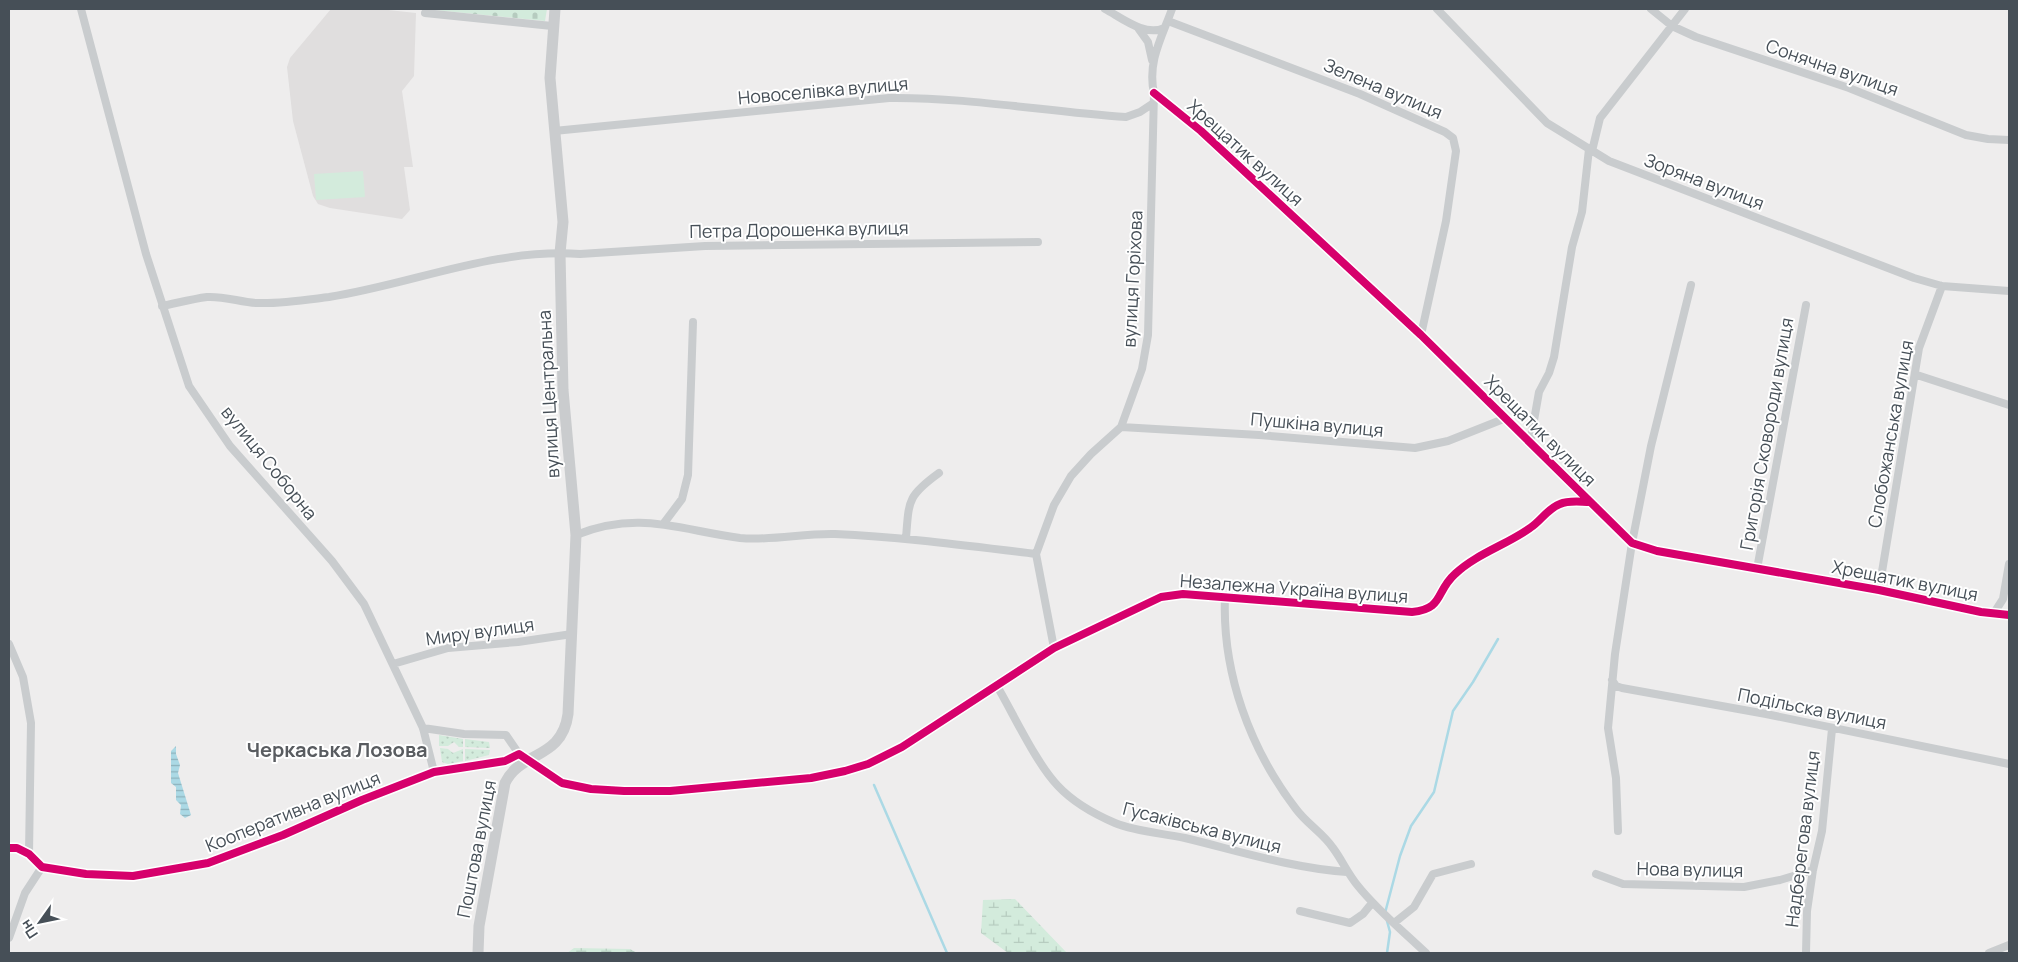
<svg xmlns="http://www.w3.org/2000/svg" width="2018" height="962" viewBox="0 0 2018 962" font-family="Manrope,sans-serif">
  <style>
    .education { fill: #e0dede }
    .grass { fill: url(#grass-dots) }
    .wetland { fill: url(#wetland-marsh) }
    .cemetery { fill: url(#cemetery-stones) }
    .park { fill: #d3ebdc }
    .water { fill: url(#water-rules) }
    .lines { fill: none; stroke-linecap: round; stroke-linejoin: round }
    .stream { stroke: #abd9e5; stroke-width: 2.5 }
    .street { stroke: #c9ccce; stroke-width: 8 }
    .secondary { stroke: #caccce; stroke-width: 11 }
    .cycleway-casing { stroke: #fff; stroke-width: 11 }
    .cycleway { stroke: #d6006c; stroke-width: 8 }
    .labels { text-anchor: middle; stroke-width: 4; stroke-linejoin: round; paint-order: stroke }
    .street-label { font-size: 18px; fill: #464f57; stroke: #fff }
    .quarter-label { font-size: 20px; font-weight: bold; fill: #595c60; stroke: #fff }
  </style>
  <defs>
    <pattern id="grass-dots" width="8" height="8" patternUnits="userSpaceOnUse" patternTransform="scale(1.25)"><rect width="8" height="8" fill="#d3ebdc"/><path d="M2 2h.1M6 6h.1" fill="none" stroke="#b6cbbf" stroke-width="1.8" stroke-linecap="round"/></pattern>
    <pattern id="wetland-marsh" width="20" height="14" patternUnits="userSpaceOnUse" patternTransform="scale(1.25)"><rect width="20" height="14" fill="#d3ebdc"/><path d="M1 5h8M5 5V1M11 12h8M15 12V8" fill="none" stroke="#b6cbbf"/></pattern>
    <pattern id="cemetery-stones" width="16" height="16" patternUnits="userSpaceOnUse" patternTransform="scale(1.25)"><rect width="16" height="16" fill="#d3ebdc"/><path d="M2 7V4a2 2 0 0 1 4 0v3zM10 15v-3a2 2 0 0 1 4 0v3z" fill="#b6cbbf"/></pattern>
    <pattern id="water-rules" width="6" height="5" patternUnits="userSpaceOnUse" patternTransform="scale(1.25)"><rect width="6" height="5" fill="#abd9e5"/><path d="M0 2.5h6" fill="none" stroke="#8db2bc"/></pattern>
  </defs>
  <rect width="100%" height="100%" fill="#eeeded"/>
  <!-- education -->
  <path class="education" d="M331 9H379L416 13 414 76 402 91 413 167H404L410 210 402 219 330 208 318 204 313 196 293 121 287 67 290 58Z"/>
  <!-- grass -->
  <path class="grass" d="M439 735 463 739V747H459L454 742 448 746H439Z
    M465 739 489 742 490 748 465 747Z
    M440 748 448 749 453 753 463 749V761L448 764 442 762Z
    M465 749 490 750 489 755 465 761Z"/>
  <!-- wetland -->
  <path class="wetland" d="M1015 899 1067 953H1008L981 933 983 900Z
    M574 948 630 949 637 953H567Z"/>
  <!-- cemetery -->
  <path class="cemetery" d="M424 9H547L545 21Z"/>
  <!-- park -->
  <path class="park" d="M363 171 365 197 316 200 314 174Z"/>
  <!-- water -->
  <path class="water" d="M176 746V754L180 765 178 773 191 815 185 818 180 814 181 805 176 800V787L171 783V751Z"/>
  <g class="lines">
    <!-- stream -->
    <path class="stream" d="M874 785 947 953
      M1385 913 1400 856 1411 826 1434 792 1453 711 1473 682 1498 639
      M1387 953 1390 932 1387 921"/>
    <!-- street -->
    <path class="street" d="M81 9 146 254 189 386 230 446 332 561 364 604 423 728 434 772
      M1105 9C1122 18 1145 37 1164 28
      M1437 9 1547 123 1609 161 1914 278 1942 286 2009 291
      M1651 9 1672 26 1696 37 1849 88 1966 135 1988 139 2009 140
      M425 13 552 26
      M1168 21 1360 94 1445 132 1453 138 1456 151 1446 221 1421 335
      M1138 28 1148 42 1152 60
      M1154 93 1201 131 1421 335 1632 543 1657 551 1879 590 1981 612 2009 615
      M554 131 889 98C969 97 1047 112 1126 117L1140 112 1152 104
      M1592 151 1600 118 1685 9
      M162 306C177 303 192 299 207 297 224 296 240 302 257 303 280 304 305 300 329 297 413 284 493 248 580 254L705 246 1038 242
      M1917 375 2009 405
      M1121 427 1259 435 1415 448 1448 441 1506 418
      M1530 443 1539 392 1549 373 1554 357 1572 247 1582 212 1589 149
      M664 523 682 499 688 475 693 322
      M576 535C639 510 679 530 740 538 772 541 804 533 835 534 903 537 969 546 1036 554
      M906 538C909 501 907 496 939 473
      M1757 569 1806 305
      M1879 590 1919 348 1942 286
      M1225 597C1222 673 1250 749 1296 809 1307 824 1323 833 1333 848 1342 860 1348 874 1358 886 1378 911 1403 931 1426 953
      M1994 613 2003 599 2009 564
      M9 644 23 677 31 723 29 854
      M1054 648 1036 554 1054 505 1071 476 1091 454 1121 427 1142 369 1148 335 1154 93C1147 62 1162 37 1172 9
      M393 664 448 648 518 642 572 634
      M1612 680 1616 686 1622 688 1766 714 2009 764
      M997 686C1014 715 1036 763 1058 786 1073 802 1094 814 1115 823 1137 832 1162 833 1185 838 1239 851 1292 868 1347 872
      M423 728 464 734 506 735 519 754
      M1618 831 1616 778 1608 728 1615 654 1632 543 1651 446 1691 285
      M9 848H17L29 854 42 867 86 874 133 876 208 863 283 835 362 800 434 772 505 761 519 754 562 783 591 789 624 791H670L811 778 845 771 868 764 902 747 1054 648 1161 597 1183 594 1412 612C1444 609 1435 592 1455 574 1476 554 1506 545 1530 528 1541 521 1547 509 1560 504 1569 500 1580 502 1590 502
      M1596 874 1623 884 1744 887 1780 880 1813 870
      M1300 911 1350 923 1363 914 1372 903
      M1394 923 1414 907 1433 874 1471 864
      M9 938 25 893 42 867
      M1806 953 1807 911 1813 870 1822 831 1832 729
      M1989 953 2009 945"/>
    <!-- secondary -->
    <path class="secondary" d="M478 953 479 926 505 783C520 751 562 760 568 714L576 535 563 390 560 253 563 222 550 78 555 9"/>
    <defs>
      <path id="cycleway" d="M1154 93 1201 131 1421 335 1632 543 1657 551 1879 590 1981 612 2009 615
        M9 848H17L29 854 42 867 86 874 133 876 208 863 283 835 362 800 434 772 505 761 519 754 562 783 591 789 624 791H670L811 778 845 771 868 764 902 747 1054 648 1161 597 1183 594 1412 612C1444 609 1435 592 1455 574 1476 554 1506 545 1530 528 1541 521 1547 509 1560 504 1569 500 1580 502 1590 502"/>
    </defs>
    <!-- cycleway casing -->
    <use href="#cycleway" class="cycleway-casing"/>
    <!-- cycleway -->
    <use href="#cycleway" class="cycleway"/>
  </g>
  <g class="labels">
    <!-- street labels -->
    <g class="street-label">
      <text transform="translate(1832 68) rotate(19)" y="6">Сонячна вулиця</text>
      <text transform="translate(1383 89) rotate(23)" y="6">Зелена вулиця</text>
      <text transform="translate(823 91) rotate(-5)" y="6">Новоселівка вулиця</text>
      <text transform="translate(1245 153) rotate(42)" y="6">Хрещатик вулиця</text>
      <text transform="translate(1704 182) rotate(21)" y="6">Зоряна вулиця</text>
      <text transform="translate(799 230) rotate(-1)" y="6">Петра Дорошенка вулиця</text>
      <text transform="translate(1133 279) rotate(-87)" y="6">вулиця Горіхова</text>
      <text transform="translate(549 394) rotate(-93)" y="6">вулиця Центральна</text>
      <text transform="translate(1317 425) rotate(5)" y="6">Пушкіна вулиця</text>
      <text transform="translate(1540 431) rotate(45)" y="6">Хрещатик вулиця</text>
      <text transform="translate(1767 434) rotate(-80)" y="6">Григорія Сковороди вулиця</text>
      <text transform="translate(1891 434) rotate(-80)" y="6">Слобожанська вулиця</text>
      <text transform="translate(269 463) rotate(51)" y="6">вулиця Соборна</text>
      <text transform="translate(1905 581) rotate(11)" y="6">Хрещатик вулиця</text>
      <text transform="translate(1294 589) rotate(4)" y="6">Незалежна Україна вулиця</text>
      <text transform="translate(480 632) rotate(-8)" y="6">Миру вулиця</text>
      <text transform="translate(1812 709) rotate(11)" y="6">Подільска вулиця</text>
      <text transform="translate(293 812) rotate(-22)" y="6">Кооперативна вулиця</text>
      <text transform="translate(1202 828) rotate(14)" y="6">Гусаківська вулиця</text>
      <text transform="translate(1803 839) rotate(-83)" y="6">Надберегова вулиця</text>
      <text transform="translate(477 849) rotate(-79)" y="6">Поштова вулиця</text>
      <text transform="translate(1690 870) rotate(1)" y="6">Нова вулиця</text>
    </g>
    <!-- quarter labels -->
    <g class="quarter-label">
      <text x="337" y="757">Черкаська Лозова</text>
    </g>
  </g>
  <!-- border -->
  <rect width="2018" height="962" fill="none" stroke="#464f57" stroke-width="20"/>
  <!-- north arrow -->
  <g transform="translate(40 922) rotate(237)" stroke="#ffffff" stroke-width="4" paint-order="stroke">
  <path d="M0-4L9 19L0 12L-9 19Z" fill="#464f57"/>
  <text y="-8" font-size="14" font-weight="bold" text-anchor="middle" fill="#464f57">Пн</text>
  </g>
</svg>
